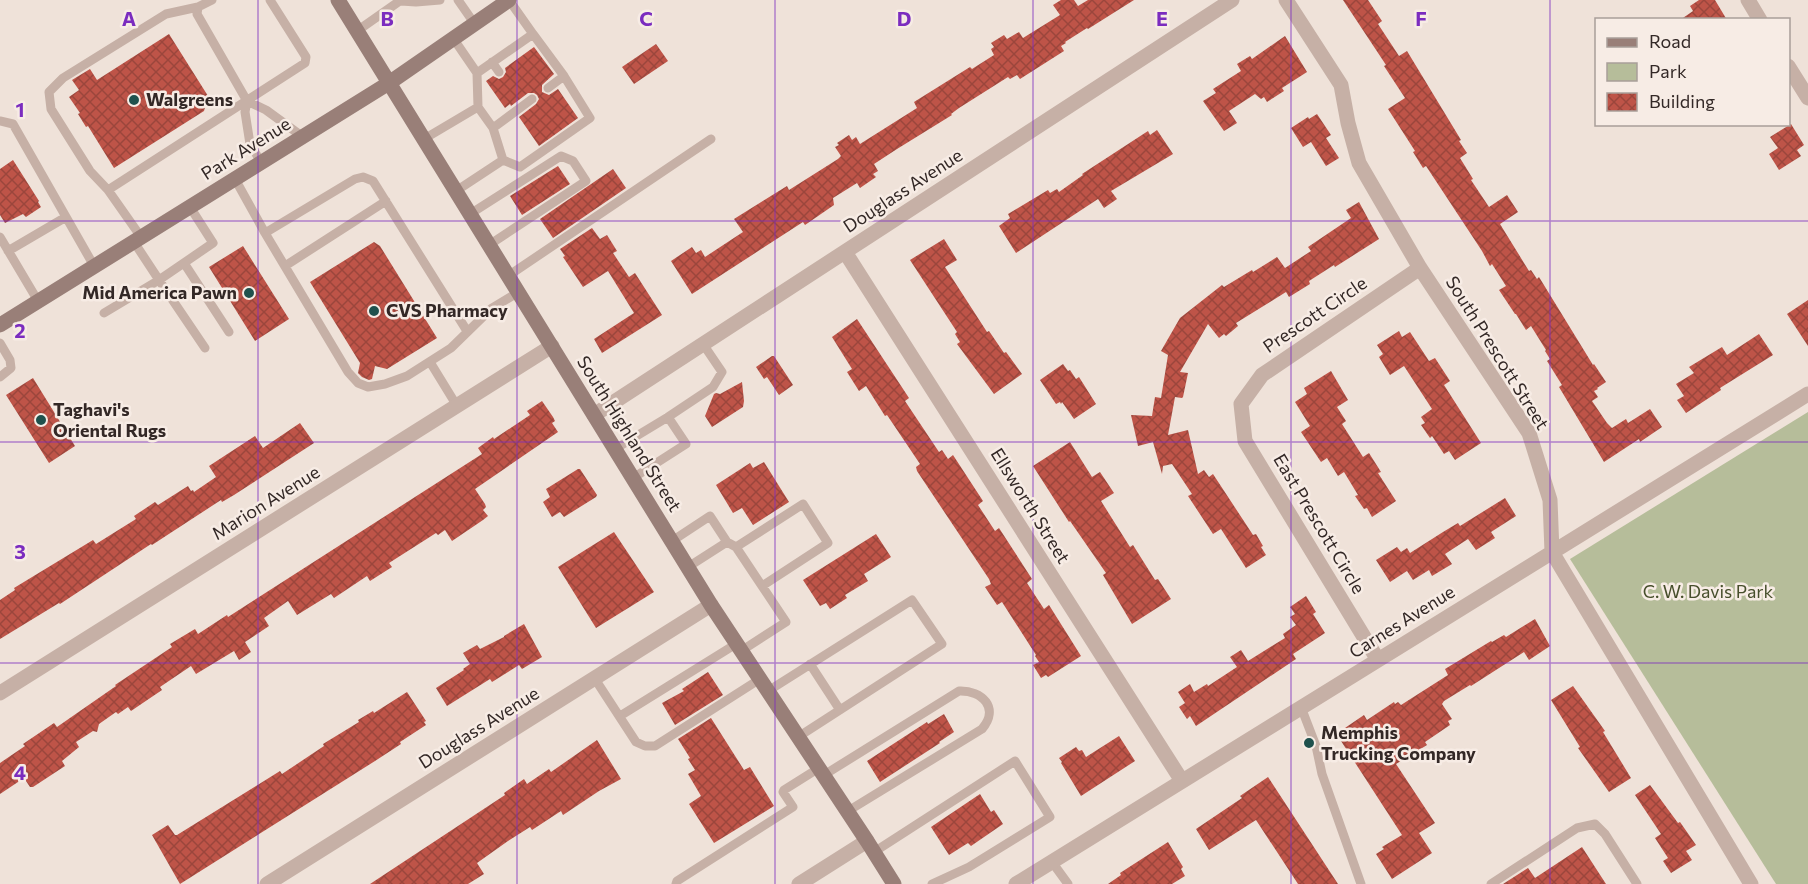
<svg xmlns="http://www.w3.org/2000/svg" width="1808" height="884" viewBox="0 0 1808 884" font-family="Commissioner,sans-serif">
  <style>
    .green { fill: #b6bd9a }
    .building { fill: url(#building-cross-hatch) }
    .lines { fill: none; stroke-linecap: round; stroke-linejoin: round }
    .lane { stroke: #c6b0a6; stroke-width: 9 }
    .street { stroke: #c6b0a6; stroke-width: 15 }
    .secondary { stroke: #997f78; stroke-width: 15 }
    .grid { fill: none; stroke: #7b2cbf; stroke-width: 1.5; stroke-opacity: 0.55 }
    .poi-dot { fill: #1f514d; stroke: #f7ece5; stroke-width: 2 }
    .labels { text-anchor: middle; stroke-width: 5; stroke-linejoin: round; paint-order: stroke }
    .poi-label { font-size: 18px; font-weight: bold; fill: #332826; stroke: #f7ece5; text-anchor: start }
    .street-label { font-size: 18px; fill: #332826; stroke: #f7ece5 }
    .park-label { font-size: 18px; fill: #474f2c; stroke: #f7ece5 }
    .grid-label { font-size: 20px; text-anchor: middle; font-weight: bold; fill: #7b2cbf; stroke: #f7ece5; stroke-width: 5; stroke-linejoin: round; paint-order: stroke }
  </style>
  <defs>
    <pattern id="building-cross-hatch" width="8" height="8" patternUnits="userSpaceOnUse" patternTransform="scale(1.5)"><rect width="8" height="8" fill="#be5448"/><path d="M0 0l8 8M0 8l8-8" fill="none" stroke="#9b463c"/></pattern>
  </defs>
  <rect width="100%" height="100%" fill="#efe2d9"/>
  <!-- green -->
  <path class="green" d="M1808 412V884H1776L1570 559Z"/>
  <!-- building -->
  <path class="building" d="M1061 0H1074L1078 6 1088 0H1134L1088 29 1087 28 1065 42 1066 43 1061 46 1064 51 1020 79 1017 75 1010 79 1008 77 959 108 951 114 952 115 897 149 874 164 878 171 873 174 876 177 860 188 857 183 833 198 834 205 805 225 803 222 692 294 671 261 692 247 696 253 701 250 705 257 743 232 734 219 787 186 789 190 838 159 841 156 835 147 839 145 837 143 849 135 852 140 856 137 860 144 917 108 914 102 970 67 972 69 994 55 991 49 994 47 991 43 1004 35 1007 39 1019 32 1023 38 1060 15 1053 5Z
    M1343 0H1368L1382 21 1378 24 1399 56 1407 51 1461 140 1459 141 1467 153 1460 158 1473 179 1471 180 1489 207 1507 195 1518 212 1500 224 1529 271 1531 270 1537 279 1539 277 1593 365 1594 364 1606 382 1597 388 1598 389 1594 391 1598 397 1592 401 1607 423 1612 428 1626 419 1628 423 1650 409 1662 427 1640 442 1639 439 1604 462 1559 387 1562 385 1547 361 1550 359 1545 351 1546 350 1531 326 1526 330 1516 314H1515L1499 290 1506 286 1492 264 1490 266 1482 251 1426 166 1423 168 1413 152 1415 151 1388 109 1405 98 1384 66 1386 65Z
    M1699 0H1715L1727 20H1680L1693 11 1690 6Z
    M169 34 208 96 204 111 114 168 88 126 86 127 78 114 80 113 69 97 79 90 72 80 90 69 97 80Z
    M1285 36 1307 72 1282 88 1284 91 1267 102 1264 97 1261 99 1255 94 1229 111 1237 123 1224 131 1203 101 1216 93 1213 89 1241 71 1237 64 1250 56 1252 59Z
    M656 44 668 61 634 84 622 67Z
    M534 47 554 74 542 85V92L549 95 558 89 578 118 539 146 519 117 536 104 539 99 537 95 534 93H528L511 106 510 104 505 108 486 81 493 76 499 79 503 77 506 72 505 68Z
    M1317 114 1331 135 1326 138 1339 158 1326 166 1311 142 1303 147 1291 128 1308 117 1309 119Z
    M1791 124 1804 145 1797 150 1801 156 1779 170 1769 154 1778 148 1770 137Z
    M1157 130 1173 154 1111 191 1117 199 1104 208 1098 199 1016 253 999 226 1010 218 1008 214 1048 190 1050 193 1057 189 1059 192 1083 175 1082 174 1148 131 1150 135Z
    M13 160 39 201 38 202 41 207 26 217 23 214 5 223 0 215V169Z
    M558 166 570 184 522 215 510 196Z
    M613 169 626 188 553 238 540 219Z
    M1359 202 1379 239 1335 267 1334 265 1309 281 1310 284 1289 297 1286 292 1236 323 1238 326 1226 336 1224 334 1219 338 1208 324 1180 372 1188 373 1183 397 1182 398 1175 397 1168 435 1188 430 1198 474 1204 470 1209 477 1213 474 1253 535 1256 534 1263 546 1261 547 1266 555 1246 568 1221 529 1213 534 1188 496 1192 494 1172 464 1163 466 1162 474 1153 442 1138 446 1131 415 1152 416 1155 397 1161 398 1168 355 1161 351 1180 318 1222 285 1224 287 1252 270 1253 272 1277 257 1285 268 1311 251 1308 247 1351 218 1346 210Z
    M592 228 600 239 607 235 617 251 613 253 629 277 635 273 662 315 602 353 594 339 634 313 608 271 583 287 563 257 565 256 560 249Z
    M944 239 957 260 945 267 987 332 989 331 1004 353 1006 352 1022 374 994 394 957 344 960 342 955 334 957 332 910 260Z
    M374 242 380 246 437 338 387 369 375 366 372 379 369 380 362 377 358 373 360 363 310 282Z
    M243 246 289 319 255 341 209 267Z
    M1808 300V346L1787 314Z
    M857 319 909 398 905 401 939 452 942 450 948 459 953 455 983 501 978 505 995 531 999 528 1032 579 1027 583 1044 609 1049 605 1081 656 1048 677 1046 675 1041 678 1033 665 1039 662 1035 656 1036 655 1002 602 997 605 985 587 991 584 989 579 917 471 916 467 920 464 887 415 885 416 866 386 859 391 847 372 852 369 832 337Z
    M1399 331 1402 337 1410 332 1429 361 1435 358 1450 381 1444 385 1481 443 1455 460 1449 451 1444 454 1432 436 1430 438 1421 425 1425 423 1421 417 1432 409 1404 366 1390 375 1379 357 1383 354 1377 345Z
    M1759 334 1773 355 1720 388 1721 390 1686 413 1677 400 1684 396 1676 384 1694 373 1689 367 1722 347 1727 355Z
    M772 356H774L793 385 779 395 767 377 764 379 756 367Z
    M1063 364 1068 371 1070 370 1076 379 1079 377 1096 404 1074 419 1062 402 1061 404 1060 402 1056 404 1040 380Z
    M1331 371 1348 400 1337 407 1346 421 1342 424 1363 457 1369 453 1381 472 1378 473 1396 501 1372 517 1367 508 1364 509 1355 496 1358 495 1344 472 1338 476 1327 458 1321 462 1301 432 1310 426 1295 402 1307 394 1304 388Z
    M33 378 75 446 49 463 6 395Z
    M742 382 744 401 743 407 712 427 705 416 714 394 716 393 720 394Z
    M542 401 553 417 555 421 552 423 558 432 475 489 485 504 486 507 483 510 488 516 483 520 452 541 445 530 438 535 436 533 389 563 392 567 370 581 367 576 334 598 331 594 297 615 288 601 264 618 269 626 245 642 251 652 239 660 234 651 196 674 191 666 160 687 162 690 131 711 128 707 118 714 116 712 99 724 97 732 93 731 76 742 79 747 62 761 65 766 33 787H30L24 778 0 794V763L25 746 23 744 54 723 57 727 116 686 115 685 172 647 170 644 195 629 198 634 227 615 228 617 482 454 478 448 493 437 494 439 530 415 527 411Z
    M300 423 314 443 234 495 222 502 221 500 152 545 151 544 60 604 59 603 0 639V600L15 590 14 588 93 540 96 544 136 519 134 516 155 502 158 505 188 486 191 491 193 490 194 492 216 477 209 466 255 436 263 448Z
    M1070 442 1092 477 1100 472 1114 493 1101 501 1130 547 1133 545 1155 580 1158 579 1171 599 1132 624 1103 575 1106 573 1070 521 1069 522 1033 466Z
    M764 462 789 502 753 525 742 508 733 513 716 485 750 463 753 468Z
    M578 469H580L597 495 596 497 564 517 560 512 552 517 543 502 550 497 546 489Z
    M1505 498 1516 516 1491 532 1495 538 1476 550 1468 539 1445 554 1452 564 1432 576 1429 570 1413 580 1407 571 1390 582 1376 560 1397 547 1401 552 1407 548 1410 553 1443 532 1458 523 1460 526Z
    M614 532 654 592 596 628 558 567Z
    M876 534 891 557 864 574 868 581 845 595 847 598 830 609 826 603 820 606 803 580Z
    M1306 596 1316 612 1313 614 1325 633 1293 654 1296 659 1196 726 1190 716 1187 719 1179 707 1185 703 1178 692 1190 684 1194 692 1207 684 1208 686 1237 667 1230 657 1241 650 1248 661 1285 638 1283 634 1296 625 1290 617 1295 614 1290 607Z
    M1535 619 1550 646 1529 660 1524 652 1471 686 1470 685 1444 701 1442 704 1452 719 1448 721 1450 725 1425 742 1427 745 1396 764 1435 823 1419 833 1432 853 1392 879 1376 854 1384 849 1382 847 1402 835 1341 741 1344 739 1339 732 1364 715 1367 720 1394 702 1395 704 1398 702 1401 705 1448 675 1445 669 1491 641 1492 642 1504 635 1506 637Z
    M524 624 542 657 522 669 519 665 492 682 490 679 447 706 436 688 464 670 463 669 470 664 463 653 477 645 480 649 504 637V636Z
    M708 672 723 695 675 725 662 703 684 691 682 689Z
    M1573 686 1605 731 1603 732 1631 778 1609 792 1578 748 1580 747 1551 700Z
    M407 692 426 721 424 722 426 725 400 742 401 744 375 761 180 884 152 835 168 825 175 835H177L280 771 282 774 324 746 323 744 359 722 358 720 373 711 374 713Z
    M944 714 954 732 939 742 940 743 880 782 867 761 927 722 928 724Z
    M711 718 744 770 750 767 774 806 714 843 689 804 701 796 688 774 695 770 688 759 690 758 678 739Z
    M1119 736 1135 761 1081 796 1061 763 1062 762 1059 758 1076 747 1079 751 1082 750 1086 757Z
    M597 740 621 779 599 791 563 815 561 811 532 830 530 827 508 841 477 863 484 874 468 884H370L505 795 504 793 524 779 527 784 549 769 551 772Z
    M1268 777 1338 884H1298L1256 820 1209 850 1196 829 1242 798 1240 796Z
    M1650 785 1678 823 1680 822 1696 845 1686 851 1692 860 1671 873 1663 861 1668 858 1655 838 1661 834 1635 795Z
    M980 794 991 812 994 810 1003 824 971 846 968 843 949 855 931 827Z
    M1168 842 1183 867 1181 869 1185 876 1172 884H1108L1121 875 1120 873Z
    M1582 847 1606 884H1503L1528 868 1535 878Z"/>
  <g class="lines">
    <!-- lane -->
    <path class="lane" d="M212 0 198 7 197 14 247 101 266 110 303 137
      M458 0 474 23
      M401 1 416 2 440 0
      M357 31 401 0
      M533 34 564 76 548 88
      M453 38 477 73 478 107
      M492 62 499 72
      M477 73 533 34 509 0
      M247 101 245 112 250 144 261 162
      M0 121 13 124 94 266
      M493 128 532 99
      M424 139 478 107 493 128 503 160 456 191
      M503 160 520 167 590 118 564 76
      M235 179 265 233 348 372 358 383 368 387 385 384 407 376 451 348 492 308 519 292
      M108 190 90 171 51 109 49 92 63 78 166 14 198 7
      M470 214 561 156 573 161 586 181 489 245
      M265 233 355 179 363 177 373 181 467 331
      M0 237 38 301
      M141 237 108 190 305 63 306 57 270 0
      M134 242 159 280 213 243 190 207
      M8 251 66 217
      M184 263 229 332
      M285 266 386 201
      M508 276 711 139
      M104 313 159 280 205 348
      M0 343 10 360 11 368 0 377
      M430 362 457 406
      M668 417 713 387 722 372 703 344
      M615 449 668 417 686 444 633 478
      M672 541 710 516 727 542 736 547 803 504 828 543 762 586 786 622 741 651
      M736 547 762 586
      M688 567 727 542
      M810 664 840 710
      M595 679 636 742 645 746H655L760 679
      M768 691 912 600 942 644 798 737
      M1301 707 1316 746 1322 774 1361 884
      M620 716 736 644
      M824 775 959 691C982 690 1000 708 982 729L848 811
      M874 852 1015 761 1050 817 969 867 932 884
      M1052 862 1068 884
      M676 884 677 881 793 807 783 792 784 790 819 768
      M1491 884 1577 828 1595 824 1605 834 1637 884"/>
    <!-- street -->
    <path class="street" d="M1286 0 1341 85 1348 123 1359 163 1420 268 1529 433 1550 500 1552 552 1751 884
      M1748 0 1760 20
      M1788 66 1808 98
      M845 252 1182 781
      M594 415 1232 0
      M1378 660 1245 441 1241 404 1262 375 1420 268
      M0 693 552 346
      M267 884 711 605
      M799 884 867 841
      M1016 884 1808 394"/>
    <!-- secondary -->
    <path class="secondary" d="M338 0 711 605 867 841 894 884
      M0 325 389 83 509 0"/>
  </g>
  <!-- grid -->
  <path class="grid" d="M258 0V884M517 0V884M775 0V884M1033 0V884M1291 0V884M1550 0V884M0 221H1808M0 442H1808M0 663H1808"/>
  <!-- markers -->
  <g class="poi-dot">
    <circle cx="134" cy="100" r="6"/>
    <circle cx="249" cy="293" r="6"/>
    <circle cx="374" cy="311" r="6"/>
    <circle cx="41" cy="420" r="6"/>
    <circle cx="1309" cy="743" r="6"/>
  </g>
  <g class="labels">
    <!-- poi labels -->
    <g class="poi-label">
      <text x="146" y="106">Walgreens</text>
      <text x="237" y="299" text-anchor="end">Mid America Pawn</text>
      <text x="386" y="317">CVS Pharmacy</text>
      <text x="53" y="416">Taghavi's<tspan x="53" dy="21">Oriental Rugs</tspan></text>
      <text x="1321" y="739">Memphis<tspan x="1321" dy="21">Trucking Company</tspan></text>
    </g>
    <!-- street labels -->
    <g class="street-label">
      <text transform="translate(246 149) rotate(-32)" y="6">Park Avenue</text>
      <text transform="translate(903 191) rotate(-33)" y="6">Douglass Avenue</text>
      <text transform="translate(1315 315) rotate(-34)" y="6">Prescott Circle</text>
      <text transform="translate(1497 353) rotate(58)" y="6">South Prescott Street</text>
      <text transform="translate(629 434) rotate(58)" y="6">South Highland Street</text>
      <text transform="translate(266 503) rotate(-32)" y="6">Marion Avenue</text>
      <text transform="translate(1030 506) rotate(58)" y="6">Ellsworth Street</text>
      <text transform="translate(1319 524) rotate(59)" y="6">East Prescott Circle</text>
      <text transform="translate(1402 622) rotate(-32)" y="6">Carnes Avenue</text>
      <text transform="translate(479 728) rotate(-32)" y="6">Douglass Avenue</text>
    </g>
    <!-- park labels -->
    <g class="park-label">
      <text x="1708" y="598">C. W. Davis Park</text>
    </g>
  </g>
  <g class="grid-label">
    <text x="129" y="26">A</text>
    <text x="387" y="26">B</text>
    <text x="646" y="26">C</text>
    <text x="904" y="26">D</text>
    <text x="1162" y="26">E</text>
    <text x="1421" y="26">F</text>
    <text x="20" y="117">1</text>
    <text x="20" y="338">2</text>
    <text x="20" y="559">3</text>
    <text x="20" y="780">4</text>
  </g>
  <!-- legend -->
  <rect x="1595" y="18" width="195" height="108" fill="#f7ece5" stroke="#a99e99" stroke-width="1.5"/>
  <rect x="1607" y="38" width="30" height="9" fill="#997f78" stroke="#a99e99" stroke-width="1.5"/>
  <text x="1649" y="48" font-size="18" fill="#332826">Road</text>
  <rect x="1607" y="63" width="30" height="18" fill="#b6bd9a" stroke="#a99e99" stroke-width="1.5"/>
  <text x="1649" y="78" font-size="18" fill="#332826">Park</text>
  <rect x="1607" y="93" width="30" height="18" fill="url(#building-cross-hatch)" stroke="#a99e99" stroke-width="1.5"/>
  <text x="1649" y="108" font-size="18" fill="#332826">Building</text>
</svg>
